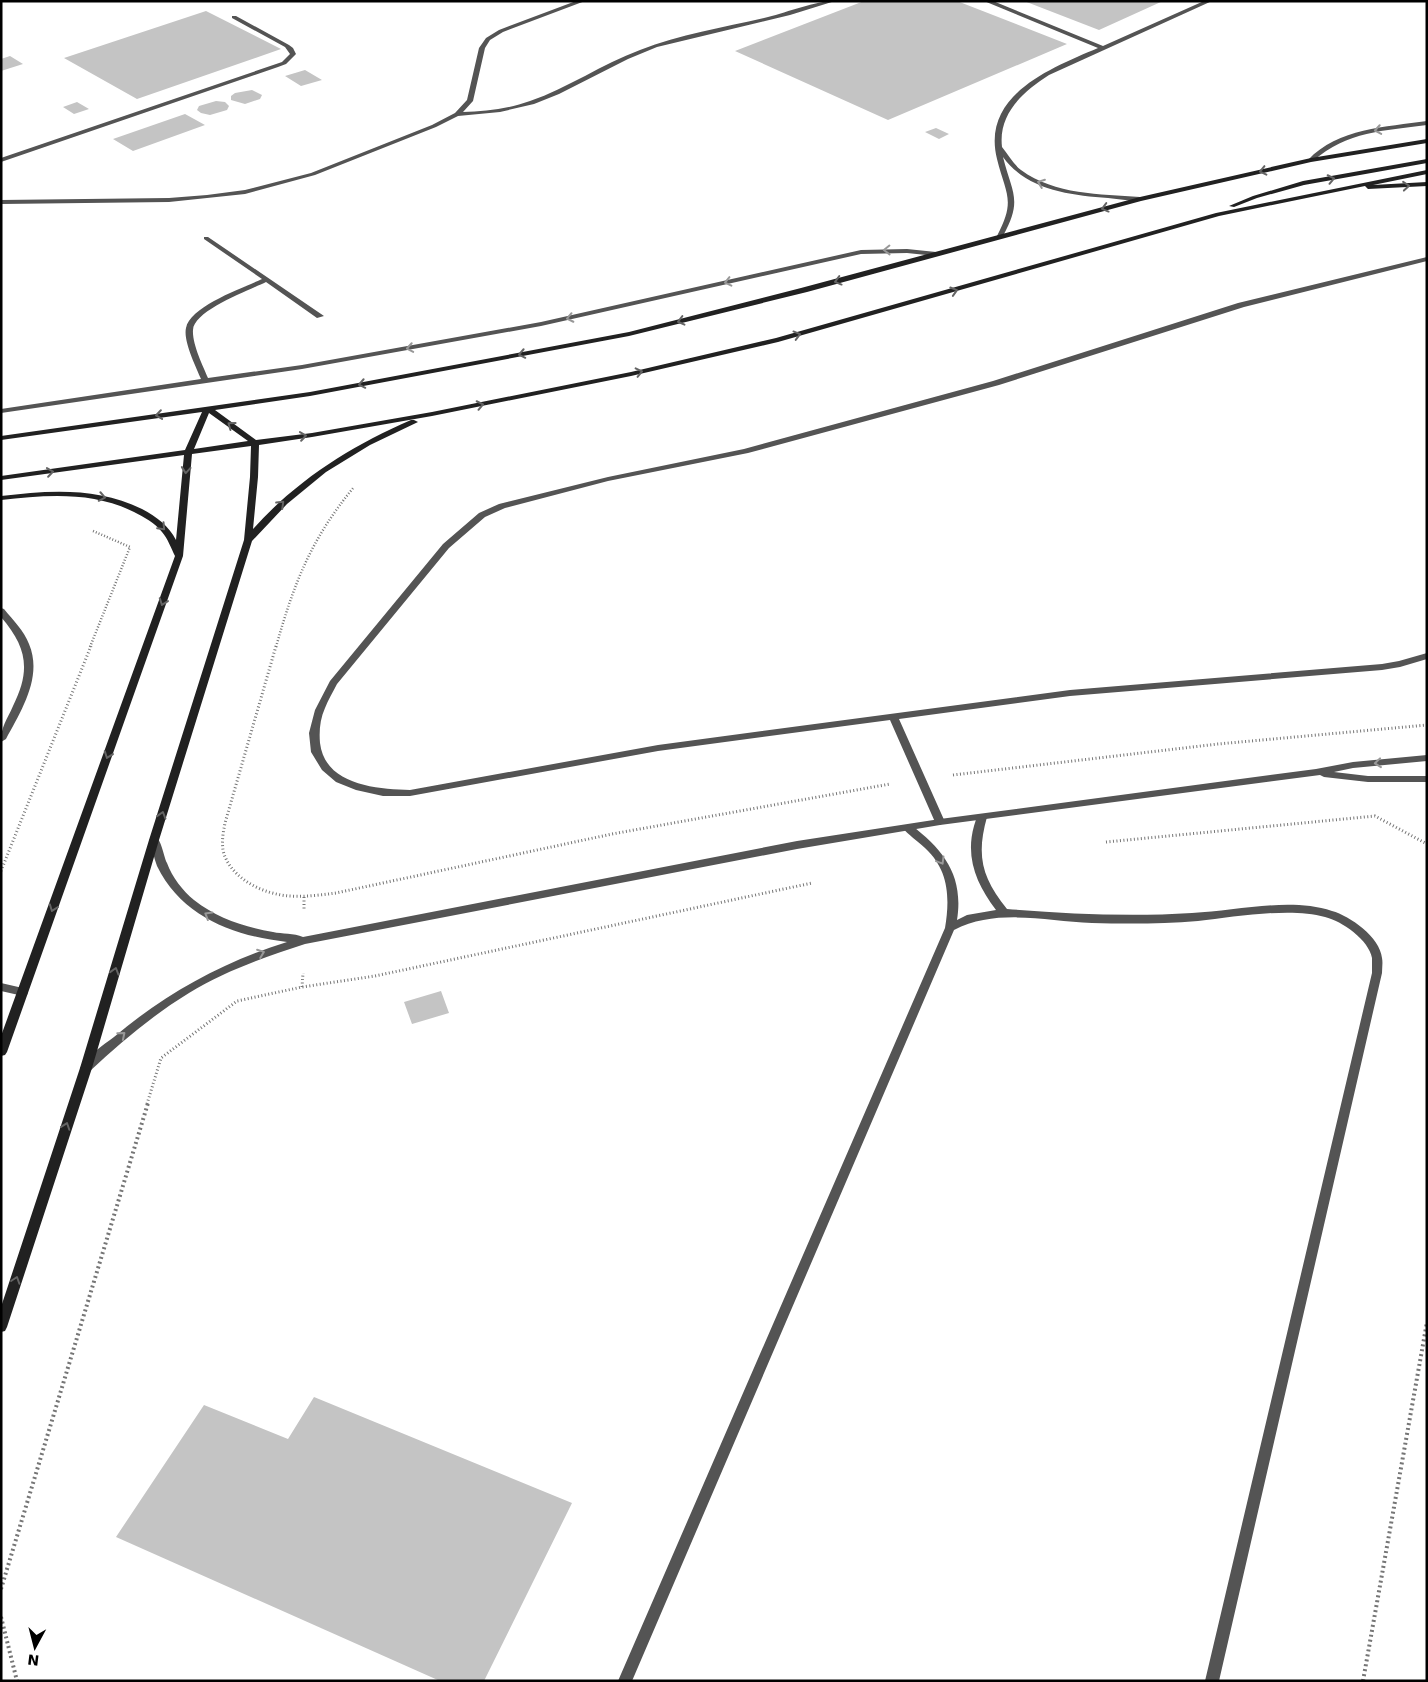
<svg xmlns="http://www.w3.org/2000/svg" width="1428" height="1682" viewBox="0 0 1428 1682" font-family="'DejaVu Sans',sans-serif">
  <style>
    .building { fill: #c4c4c4 }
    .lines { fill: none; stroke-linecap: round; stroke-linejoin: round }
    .path-far2 { stroke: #767676; stroke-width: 2.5; stroke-dasharray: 1 2; stroke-linecap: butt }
    .path-far1 { stroke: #767676; stroke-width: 3; stroke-dasharray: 1 2.5; stroke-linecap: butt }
    .path { stroke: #767676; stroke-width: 4; stroke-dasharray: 2 3; stroke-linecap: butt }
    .lane { fill: #545454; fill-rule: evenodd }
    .street { fill: #545454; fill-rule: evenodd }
    .secondary { fill: #212121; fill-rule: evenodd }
    .oneway { stroke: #989898 }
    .oneway2 { stroke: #646464 }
  </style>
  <rect width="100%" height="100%" fill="#fff"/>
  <!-- building -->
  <path class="building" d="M864 1H957L1067 44 888 120 735 51Z
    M1024 1H1163L1099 30Z
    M206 11 281 49 137 99 64 58Z
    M10 56 23 64 1 71V59Z
    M305 70 322 80 301 86 285 76Z
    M252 90 262 95 260 99 245 104 231 100V96L235 93Z
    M216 101 225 102 229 106 227 110 210 115 201 113 197 110 199 106Z
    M77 102 89 109 74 114 63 107Z
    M185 114 205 125 133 151 113 139Z
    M936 128 949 134 939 139 925 132Z
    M441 991 449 1013 412 1024 404 1002Z
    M314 1397 572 1503 484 1681H440L116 1537 204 1405 288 1439Z"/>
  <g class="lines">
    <!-- path-far2 -->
    <path class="path-far2" d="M90 647 130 547 93 531
      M276 647C294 583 311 539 354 487"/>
    <!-- path-far1 -->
    <path class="path-far1" d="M276 646 225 823C223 833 221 844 224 854 233 880 264 894 289 896 305 897 321 895 336 893L612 834 890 784
      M953 775 1218 744 1427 725
      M1106 842 1375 816 1427 844
      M1 871 91 646
      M304 897V909
      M302 987 303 973
      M147 1104 161 1058 237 1001 302 987 375 976 812 883"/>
    <!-- path -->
    <path class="path" d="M1 1589 148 1103
      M1 1617 17 1681
      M1363 1681 1427 1322"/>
    <!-- lane -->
    <path class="lane" d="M576 1H585L503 32 490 40 485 48 473 101 463 112C485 111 508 109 530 101 568 88 602 64 640 50 681 34 726 27 768 17 788 12 815 1 835 1L790 15 657 47 628 59 559 94 534 104 500 112 458 116 436 127 315 175 245 194 169 202 1 204V200L169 198 207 195 245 190 311 173 432 125 455 113 467 100 479 48 486 38 499 30Z
      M984 1H993L1103 46 1204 1H1212L1049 75C1024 91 998 113 1002 147 1008 154 1013 164 1021 170 1055 195 1100 194 1140 197L1142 198V200C1131 202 1119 199 1108 198 1069 195 1027 190 1003 157 1012 193 1023 200 1003 236L998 237 997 236C1016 200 1006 195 997 159 981 95 1051 68 1098 48Z
      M232 16H236L289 45 293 48 296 54 286 64 278 67 1 162V158L282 62 290 54 285 47 232 18Z
      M1427 121V125C1383 131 1348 131 1313 161L1308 160C1338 128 1386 127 1427 121Z
      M204 237H208L324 316 317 318 266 282C250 290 194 310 193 330 192 344 203 366 208 378L302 365 541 322 861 250 907 249 936 252 939 254 936 256 907 253 861 254 541 326 302 369 1 413V409L201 379C196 367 183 341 186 328 190 306 243 288 262 279L204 239Z
      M1427 257V261L1244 307 999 385 748 453 608 481 505 508 485 517 449 548 337 684C333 692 328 700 325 708 320 719 319 731 320 743 325 785 376 789 410 790L658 745 1070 690 1382 664 1399 661 1427 653V659L1400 667 1382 670 1070 696 899 719 945 822 940 825 935 822 890 720 658 751 410 796H383L356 790 336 782 322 770 311 752 309 733 315 710 330 681 443 544 479 513 499 504 608 477 744 449 993 381 1238 303Z
      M1 608 4 609C13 620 24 631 29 644 43 677 21 711 6 739L1 742C1 726 7 720 13 706 31 670 27 647 1 617Z
      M982 814 987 817C976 856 982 878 1007 909 1069 914 1130 917 1192 913 1237 911 1289 897 1332 911 1350 916 1380 937 1382 958 1383 963 1382 968 1382 973L1219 1681H1205L1372 973C1372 968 1372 963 1372 958 1369 940 1342 921 1325 917 1290 907 1235 917 1198 921 1163 924 1127 924 1092 923 1046 921 997 908 954 930L632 1681H618L945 928C950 898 949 870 925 848 918 841 908 835 902 827L903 825H911C944 850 964 876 957 920L967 915 996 910C977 885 965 858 974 826 976 820 976 816 982 814Z
      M1 983 27 989 28 992 27 995 23 996 1 991Z"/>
    <!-- street -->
    <path class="street" d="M1427 755V761L1353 768 1334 772 1368 776H1427V782H1368L1324 777 1320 775 940 825 797 849 305 944C265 957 225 971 189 993 153 1015 121 1042 90 1071L86 1072 82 1071 80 1068C87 1056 103 1045 114 1037 166 993 223 962 287 942 234 936 182 917 157 866 154 858 152 848 149 840L154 836C162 839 163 855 167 863 172 877 183 891 194 900 217 918 244 927 273 932 282 934 294 933 303 937L797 841 940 819 1316 769 1353 762Z"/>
    <!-- secondary -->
    <path class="secondary" d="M1427 139V143L1311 162 1141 201 807 292 629 336 310 396 215 410 256 440 312 433 432 412 631 372 776 338 1216 213 1427 170V174L1373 185 1427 182V186L1368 189 1365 186 1219 216 778 342 631 376 432 416 312 437 259 445 258 477 253 529C297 480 351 446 411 420H414L418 422 370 445 326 472 287 504 252 541 159 840 92 1068 7 1327 5 1331 1 1332V1307L80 1068 149 840 244 540 250 477 251 446 192 454 183 556 7 1052 5 1055 1 1056V1036L175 556C171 548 168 539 162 532 155 523 144 517 134 512 92 491 46 495 1 500V496C50 490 97 487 142 509 157 517 169 526 176 540L184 455 1 480V476L185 450 202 412 1 440V436L310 392 629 332 801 288 1140 197 1311 158ZM209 413 248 441 194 449Z
      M1427 159V163L1304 185 1257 198 1234 207 1229 206 1253 196 1303 181Z"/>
  </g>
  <!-- one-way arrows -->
  <defs><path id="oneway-chevron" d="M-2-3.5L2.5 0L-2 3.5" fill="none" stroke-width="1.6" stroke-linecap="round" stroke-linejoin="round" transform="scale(1.25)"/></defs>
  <g class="oneway">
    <use href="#oneway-chevron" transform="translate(1378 130) rotate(170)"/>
    <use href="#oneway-chevron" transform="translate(1041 183) rotate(-159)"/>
    <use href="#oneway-chevron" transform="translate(887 250) rotate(179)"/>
    <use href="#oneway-chevron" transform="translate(728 282) rotate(167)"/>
    <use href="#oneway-chevron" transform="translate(570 318) rotate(168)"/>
    <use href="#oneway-chevron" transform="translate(410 348) rotate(170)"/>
    <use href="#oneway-chevron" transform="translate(1378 763) rotate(174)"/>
    <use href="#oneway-chevron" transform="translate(941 861) rotate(59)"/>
    <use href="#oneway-chevron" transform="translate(208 915) rotate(-149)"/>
    <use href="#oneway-chevron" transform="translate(261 953) rotate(-21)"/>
    <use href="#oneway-chevron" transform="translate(122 1035) rotate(-40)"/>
  </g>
  <g class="oneway2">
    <use href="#oneway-chevron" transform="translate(1263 171) rotate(167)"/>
    <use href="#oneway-chevron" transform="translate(1331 179) rotate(-12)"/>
    <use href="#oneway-chevron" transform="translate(1406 186) rotate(-5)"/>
    <use href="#oneway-chevron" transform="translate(1105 208) rotate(165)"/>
    <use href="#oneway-chevron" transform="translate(838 281) rotate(165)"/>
    <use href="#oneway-chevron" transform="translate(954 291) rotate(-17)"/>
    <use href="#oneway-chevron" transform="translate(681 321) rotate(166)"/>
    <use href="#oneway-chevron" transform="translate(797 335) rotate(-15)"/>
    <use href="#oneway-chevron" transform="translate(522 354) rotate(169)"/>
    <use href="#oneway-chevron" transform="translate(639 372) rotate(-13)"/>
    <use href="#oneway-chevron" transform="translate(362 384) rotate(169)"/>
    <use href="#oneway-chevron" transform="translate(480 405) rotate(-12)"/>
    <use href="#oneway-chevron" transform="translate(159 415) rotate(172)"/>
    <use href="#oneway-chevron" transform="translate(231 425) rotate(-144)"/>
    <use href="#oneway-chevron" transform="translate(303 436) rotate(-8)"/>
    <use href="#oneway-chevron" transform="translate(186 470) rotate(95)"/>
    <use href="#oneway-chevron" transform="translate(50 472) rotate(-8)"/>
    <use href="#oneway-chevron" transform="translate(102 497) rotate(11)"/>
    <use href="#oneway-chevron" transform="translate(281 504) rotate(-44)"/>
    <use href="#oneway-chevron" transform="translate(162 527) rotate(47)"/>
    <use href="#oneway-chevron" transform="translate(163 602) rotate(110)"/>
    <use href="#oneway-chevron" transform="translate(108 755) rotate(110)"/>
    <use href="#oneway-chevron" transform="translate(162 815) rotate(-73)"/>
    <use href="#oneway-chevron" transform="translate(53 908) rotate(110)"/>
    <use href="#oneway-chevron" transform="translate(115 971) rotate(-73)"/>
    <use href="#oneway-chevron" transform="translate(66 1126) rotate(-71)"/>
    <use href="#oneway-chevron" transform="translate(16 1280) rotate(-72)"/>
  </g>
  <!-- border -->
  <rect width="1428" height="1682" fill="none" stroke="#000000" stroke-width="5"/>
  <!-- north arrow -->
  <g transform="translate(35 1647) rotate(187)" stroke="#ffffff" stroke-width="4" paint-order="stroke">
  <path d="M0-4L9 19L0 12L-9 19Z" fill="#000000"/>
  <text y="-8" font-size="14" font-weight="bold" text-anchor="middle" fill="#000000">N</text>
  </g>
</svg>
